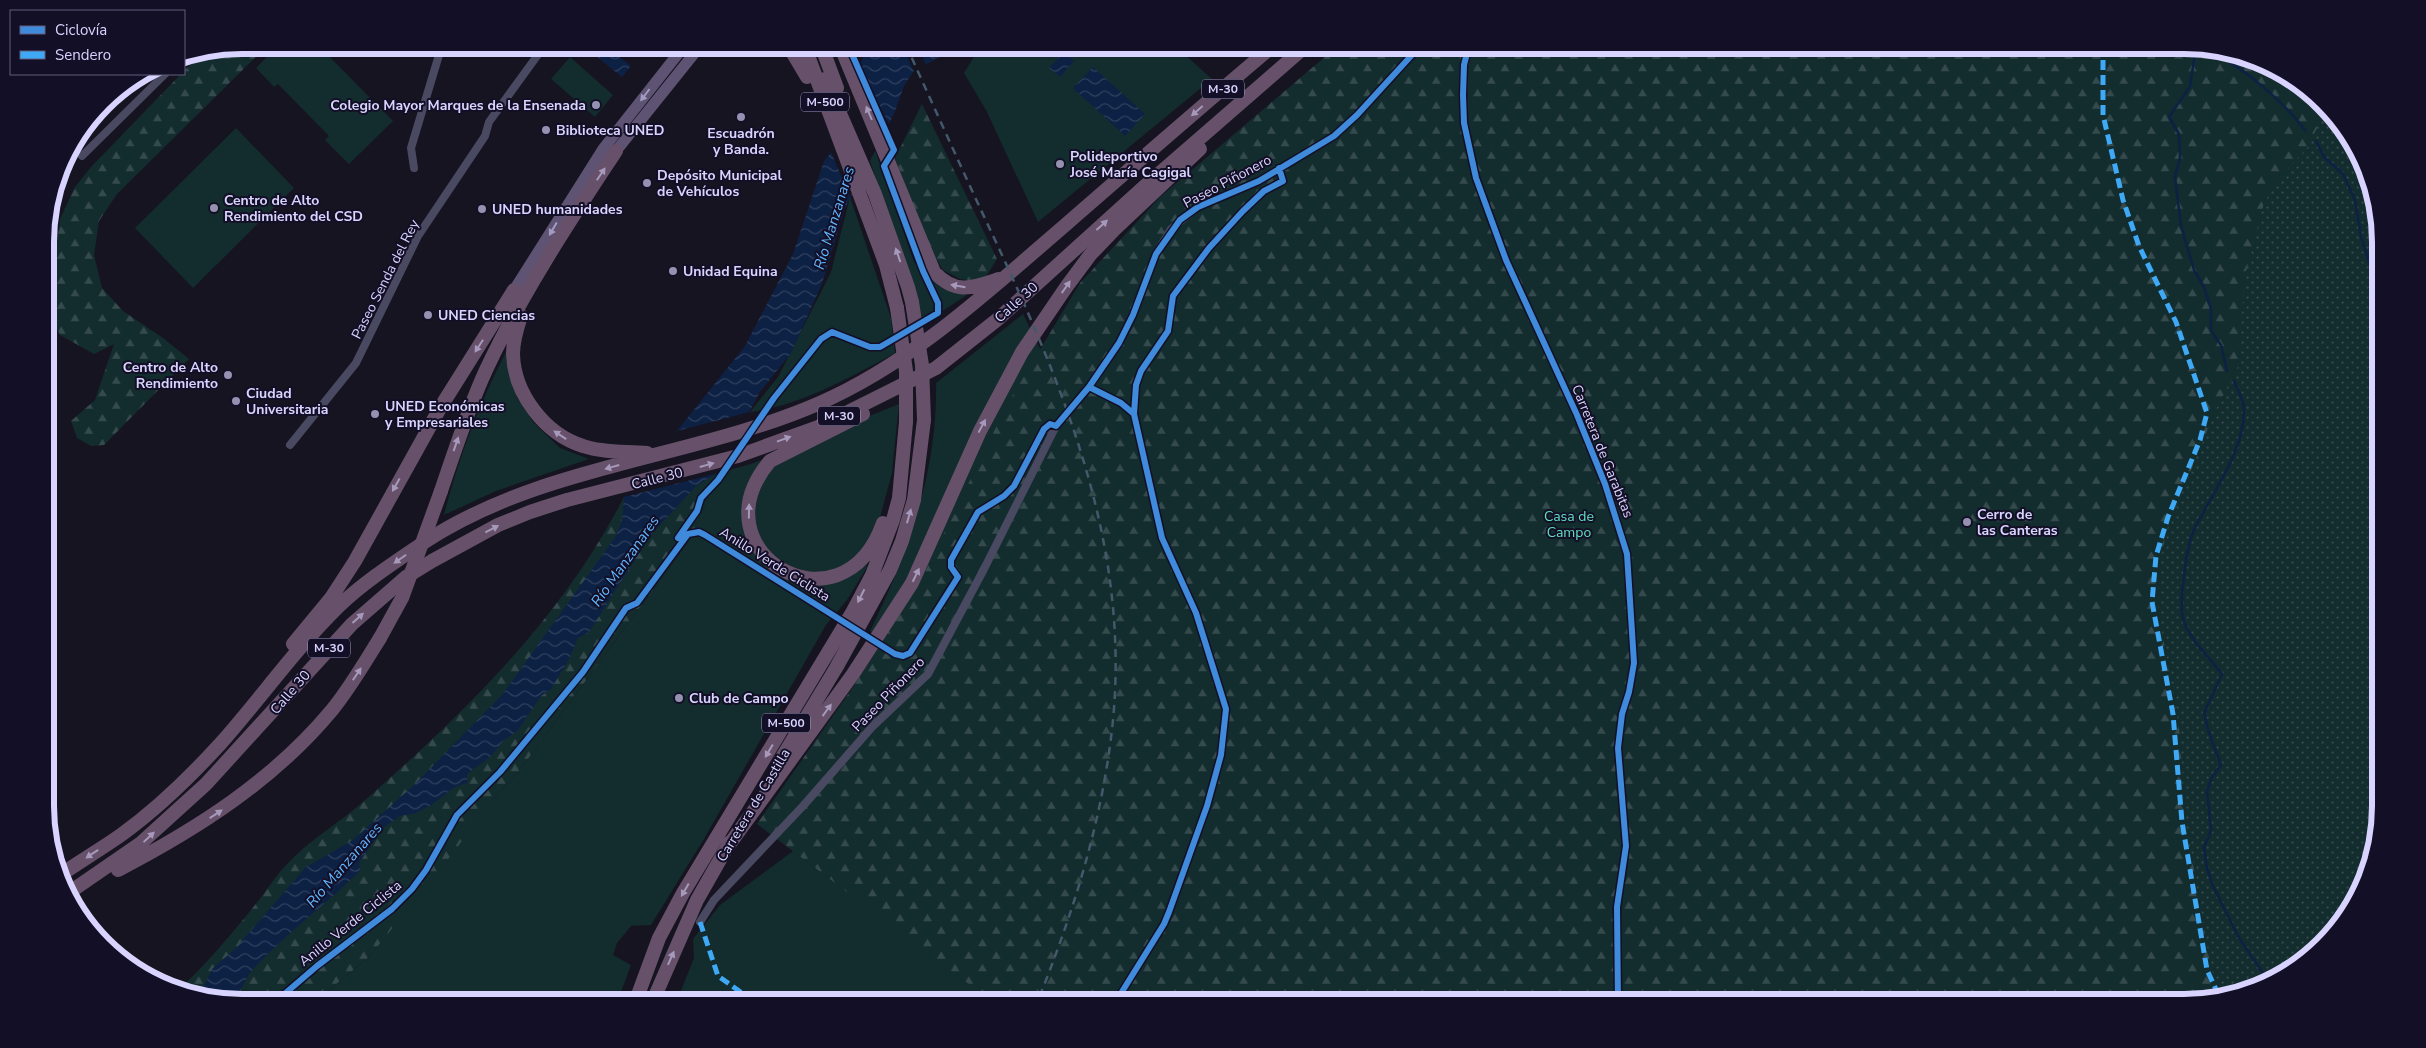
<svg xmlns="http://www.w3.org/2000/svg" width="2426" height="1048" viewBox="0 0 2426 1048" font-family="'Nunito Sans',sans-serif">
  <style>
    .green { fill: #132c2d }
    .forest { fill: url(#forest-firs) }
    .park { fill: url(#park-dots) }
    .water { fill: url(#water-waves) }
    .pier { fill: #161421 }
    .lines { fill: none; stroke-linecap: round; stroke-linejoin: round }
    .stream { stroke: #0d2144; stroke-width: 2.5 }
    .street { stroke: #4a4962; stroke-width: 8 }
    .primary { stroke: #5e5373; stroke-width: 11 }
    .highway { stroke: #67516a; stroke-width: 14 }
    .rail { stroke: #43596b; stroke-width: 2.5; stroke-dasharray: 8 6; stroke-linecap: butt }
    .highway-bridge { stroke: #67516a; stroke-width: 14 }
    .quiet { stroke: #3fa9f5; stroke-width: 5; stroke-dasharray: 10 5; stroke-linecap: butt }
    .cycleway-casing { stroke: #130f26; stroke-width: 9 }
    .cycleway { stroke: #408adc; stroke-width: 6 }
    .oneway { fill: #a29ac0 }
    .oneway2 { fill: #a699bc }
    .poi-dot { fill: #9591b1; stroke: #130f26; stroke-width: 2 }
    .labels { text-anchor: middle; stroke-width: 4; stroke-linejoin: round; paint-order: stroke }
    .shield { fill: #130f26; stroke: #9e99be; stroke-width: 1 }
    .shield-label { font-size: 12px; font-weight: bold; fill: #d9d4ff }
    .poi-label { font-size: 14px; font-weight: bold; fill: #d9d4ff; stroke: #130f26; text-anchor: start }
    .street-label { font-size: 14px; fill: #d9d4ff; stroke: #130f26 }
    .park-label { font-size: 14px; fill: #5fe0c0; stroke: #130f26 }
    .water-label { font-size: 15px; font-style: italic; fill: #62b6ff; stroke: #130f26 }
    .rim { fill: none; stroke: #d9d4ff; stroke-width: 6 }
  </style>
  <defs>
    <pattern id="forest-firs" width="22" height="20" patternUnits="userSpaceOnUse" patternTransform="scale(1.25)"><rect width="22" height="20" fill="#132c2d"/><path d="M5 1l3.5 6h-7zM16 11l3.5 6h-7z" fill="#354a4c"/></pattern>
    <pattern id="park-dots" width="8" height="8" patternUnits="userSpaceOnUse" patternTransform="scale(1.25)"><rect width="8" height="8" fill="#132c2d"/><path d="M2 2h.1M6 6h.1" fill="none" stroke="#354a4c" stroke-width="1.8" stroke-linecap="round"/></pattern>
    <pattern id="water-waves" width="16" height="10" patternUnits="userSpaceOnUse" patternTransform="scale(1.25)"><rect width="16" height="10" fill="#0d2144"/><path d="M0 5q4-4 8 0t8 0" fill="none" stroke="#304060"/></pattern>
  </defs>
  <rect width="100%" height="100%" fill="#161421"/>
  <!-- green -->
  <path class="green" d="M279 45H305L310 51 318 45 393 121 349 164 325 140 329 136 278 84 274 87 256 68Z
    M981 45H1174L1212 79 1038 222 986 110 964 73Z
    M570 57 613 95 595 117 551 79Z
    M236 128 294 188 193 288 135 228Z
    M875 150 914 262 939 286 967 295 924 323 870 161Z
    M850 197 891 318 895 353C851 377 800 406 750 412L778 377 831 272Z
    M1023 314 1043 355 891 644 870 631C908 554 938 469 936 383Z
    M506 352 508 369 517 398 534 423 560 448 589 459 496 491 444 515C458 459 479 404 506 352Z
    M899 404 892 473 866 569 847 600 826 625 704 839 651 925 631 926 617 943 613 955 631 965 617 1003H313L369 957 491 801 519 771 692 537 718 473 751 464Z
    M793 851 995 1002 994 1003H676L694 958 693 939 720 905Z"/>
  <!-- forest -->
  <path class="forest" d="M242 45H268L117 194 99 221 94 255 102 288 123 311 163 338 189 359 104 445 91 446 77 438 71 421 95 400 114 344 94 354 60 335 48 311 49 284 53 258 56 252 60 219 75 187 91 167 181 74H184V71L201 53Z
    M1339 45H2184L2259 60 2304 86 2340 122 2366 167 2379 216 2381 806 2366 881 2340 926 2294 970 2248 992 2197 1003H994L757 824 851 690 918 586 1008 403 1080 283 1160 197Z
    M922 104 997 259 987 275 977 281 960 279 943 270 930 249 917 220 895 158Z
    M718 473 692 537 519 771 491 801 453 853 369 957 313 1003H242L178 990C209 962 232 933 259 900 269 887 279 871 292 859 313 838 340 822 363 802 465 712 561 620 624 497Z"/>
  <!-- park -->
  <path class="park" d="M2310 92 2340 122 2366 167 2379 216 2381 806 2366 881 2340 926 2294 970 2248 992 2224 997 2211 969 2186 822 2179 726 2158 609 2159 567 2167 529 2216 409 2241 361 2240 337 2245 275 2264 203 2278 179 2307 148 2317 128 2321 111 2316 107Z"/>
  <!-- water -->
  <path class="water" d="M604 45 631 66 622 77 596 56Z
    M869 45H963L954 52 937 58 913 72 904 86 894 114 844 210 822 284 791 353 759 393 718 473 697 485 650 536 589 632 578 638 569 659 551 689 541 696 517 731 503 741 491 756 467 774V783L455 787 431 805 416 813 400 816 384 827 359 863 360 871C325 905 286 934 253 969 245 978 244 990 233 996 223 1002 211 997 200 995L212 969 235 949 306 867 353 840 414 785 502 695 616 536 622 520 624 497 745 346 793 254 824 161 830 154 860 64Z
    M1062 50 1074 61 1060 77 1049 68 1061 55 1059 54Z
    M1093 67 1145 114 1125 136 1073 88Z"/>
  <!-- pier -->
  <path class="pier" d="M902 45H917L927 67 915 74Z
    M860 64 889 125 850 197 829 147Z
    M750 412 718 473 624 497 677 431Z"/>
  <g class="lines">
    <!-- stream -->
    <path class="stream" d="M2196 47 2190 86 2169 117 2179 134 2180 158 2175 177 2181 226 2194 270 2204 287 2211 309V331L2221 345 2227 371
      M2205 49C2240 64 2282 100 2305 130
      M2316 141 2324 157 2343 174 2355 200 2361 237 2380 295
      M2234 381C2237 389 2244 400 2244 409 2244 453 2213 491 2195 528 2188 542 2186 561 2184 576 2182 590 2180 609 2184 622 2191 641 2210 658 2222 674L2204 713 2209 733 2221 765 2212 777 2207 791 2211 831 2204 847 2207 868 2213 886 2238 936 2269 982"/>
    <!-- street -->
    <path class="street" d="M1469 45 1464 65 1463 95 1464 123 1476 178 1506 260 1577 415 1605 484 1627 554 1634 663 1629 692 1622 714 1618 748 1626 846 1617 907 1618 1003
      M82 156 165 74
      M414 168 411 148 442 45
      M290 445 356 363 418 236 485 136 489 122 545 45
      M700 922 714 900 803 806 872 727 928 674 984 569 1056 426 1089 387 1119 343 1133 315 1156 254 1171 229 1198 207 1259 181 1334 136 1357 115 1421 45"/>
    <!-- primary -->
    <path class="primary" d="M616 151 701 45
      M514 290 603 149 685 45"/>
    <!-- highway -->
    <path class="highway" d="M788 45 807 77
      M804 45 886 265 897 308
      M821 45 837 88
      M840 45 934 272C956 295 972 288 999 279
      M698 49 703 45
      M825 79 875 194 908 287 912 302
      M521 316C517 328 513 341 513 354 514 394 545 434 583 446 603 453 626 451 647 453
      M863 414 770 461C693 552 842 639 883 523
      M441 491C455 450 468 409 486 370 522 293 569 222 616 151
      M293 644 331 598 355 561 440 408 514 290
      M778 764 836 668 890 570 902 541 914 500 924 420
      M726 849 853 674 912 583 980 431 1022 352 1067 286 1090 255 1115 229 1200 149
      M118 870C197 829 274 780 332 710 350 688 365 662 380 638
      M59 876C79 862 101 849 121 835 157 809 191 776 221 743 261 698 296 648 339 606 364 582 395 562 423 543 542 464 692 459 820 403 913 362 986 293 1063 227 1133 166 1203 105 1274 45
      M67 894 141 843 206 784 352 624 406 577 432 561 498 525 530 512 567 500 738 456 818 427 936 368 998 319 1145 186 1307 45
      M635 1003 659 938 683 893 853 611 872 575 893 520 899 498 906 422
      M652 1003 697 900 730 842"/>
    <!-- rail -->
    <path class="rail" d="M906 45C933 105 960 165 988 225 1062 383 1130 541 1113 720 1103 819 1074 911 1037 1003"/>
    <!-- highway-bridge -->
    <path class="highway-bridge" d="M912 302 922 365 924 420
      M897 308 906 371V422
      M380 638 402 598 441 491"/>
    <!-- quiet -->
    <path class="quiet" d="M2103 45V115L2123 200 2139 246 2176 322 2207 413 2200 440 2168 517 2156 556 2152 602 2173 714 2182 822 2207 970 2220 998
      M700 922 718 976 756 1003"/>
    <defs>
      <path id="cycleway" d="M1469 45 1464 65 1463 95 1464 123 1476 178 1506 260 1577 415 1605 484 1627 554 1634 663 1629 692 1622 714 1618 748 1626 846 1617 907 1618 1003
        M1089 387 1121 403 1134 414 1162 538 1196 613 1226 709 1221 755 1207 806 1169 912 1164 924 1115 1003
        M1134 414 1136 385 1141 371 1168 331 1173 296 1209 248 1243 211 1264 191 1283 181 1279 168
        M678 538 697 511 701 498 718 480 774 398 821 339 832 332 870 347H880L938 313V303L923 271 884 166 894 150 848 45
        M274 1003 317 966 392 909 412 889 426 870 457 815 500 772 583 672 626 608 637 603 688 534 699 532 705 535 895 654 903 656 910 653 958 577 951 567V560L978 512 1004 496 1014 486 1044 429 1050 424 1056 426 1089 387 1119 343 1133 315 1156 254 1180 220 1198 207 1259 181 1334 136 1357 115 1421 45"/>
    </defs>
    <!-- cycleway casing -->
    <use href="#cycleway" class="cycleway-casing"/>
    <!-- cycleway -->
    <use href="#cycleway" class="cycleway"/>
  </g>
  <!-- one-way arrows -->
  <defs><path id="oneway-solid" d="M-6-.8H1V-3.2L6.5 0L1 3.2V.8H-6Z" transform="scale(1.25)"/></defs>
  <g class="oneway">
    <use href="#oneway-solid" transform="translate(645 95) rotate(127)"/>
    <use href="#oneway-solid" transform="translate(553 229) rotate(120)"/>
  </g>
  <g class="oneway2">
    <use href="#oneway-solid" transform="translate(1197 111) rotate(139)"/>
    <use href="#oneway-solid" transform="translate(869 113) rotate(-113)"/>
    <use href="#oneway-solid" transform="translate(601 174) rotate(-56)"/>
    <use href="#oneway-solid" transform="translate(1102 225) rotate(-42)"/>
    <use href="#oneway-solid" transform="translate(898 255) rotate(-109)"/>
    <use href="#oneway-solid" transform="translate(958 286) rotate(-170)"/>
    <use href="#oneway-solid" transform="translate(1066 287) rotate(-55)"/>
    <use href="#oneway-solid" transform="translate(479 346) rotate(123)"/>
    <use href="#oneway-solid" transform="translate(982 426) rotate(-62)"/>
    <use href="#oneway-solid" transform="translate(560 435) rotate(-146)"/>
    <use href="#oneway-solid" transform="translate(784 439) rotate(-20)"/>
    <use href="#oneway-solid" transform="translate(456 444) rotate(-71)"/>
    <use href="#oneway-solid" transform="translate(707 465) rotate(-16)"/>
    <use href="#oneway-solid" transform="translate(612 467) rotate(164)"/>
    <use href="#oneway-solid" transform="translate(396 485) rotate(119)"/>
    <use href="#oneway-solid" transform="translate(749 511) rotate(-89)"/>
    <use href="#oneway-solid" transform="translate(909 516) rotate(-74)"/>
    <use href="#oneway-solid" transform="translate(492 529) rotate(-27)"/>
    <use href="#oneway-solid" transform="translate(400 559) rotate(145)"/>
    <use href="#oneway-solid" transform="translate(916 575) rotate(-64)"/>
    <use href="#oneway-solid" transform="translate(861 596) rotate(117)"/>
    <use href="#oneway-solid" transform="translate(358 618) rotate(-42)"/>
    <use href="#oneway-solid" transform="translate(357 674) rotate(-56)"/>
    <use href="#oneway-solid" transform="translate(827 710) rotate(-54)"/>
    <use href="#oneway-solid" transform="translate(769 751) rotate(121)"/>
    <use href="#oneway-solid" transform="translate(216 814) rotate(-33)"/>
    <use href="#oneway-solid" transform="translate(149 837) rotate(-43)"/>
    <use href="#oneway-solid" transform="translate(92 854) rotate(146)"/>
    <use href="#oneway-solid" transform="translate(685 890) rotate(120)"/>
    <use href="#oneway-solid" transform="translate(671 958) rotate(-66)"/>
  </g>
  <!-- markers -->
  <g class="poi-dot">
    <circle cx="596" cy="105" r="5"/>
    <circle cx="741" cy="117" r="5"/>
    <circle cx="546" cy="130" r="5"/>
    <circle cx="1060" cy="164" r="5"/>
    <circle cx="647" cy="183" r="5"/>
    <circle cx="214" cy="208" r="5"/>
    <circle cx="482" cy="209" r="5"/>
    <circle cx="673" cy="271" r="5"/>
    <circle cx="428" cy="315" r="5"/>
    <circle cx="228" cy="375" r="5"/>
    <circle cx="236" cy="401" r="5"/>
    <circle cx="375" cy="414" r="5"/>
    <circle cx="1967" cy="522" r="5"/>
    <circle cx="679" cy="698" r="5"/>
  </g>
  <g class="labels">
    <!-- shield labels -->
    <g class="shield">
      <rect x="1202" y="79.5" width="42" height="19" rx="4"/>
      <rect x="801" y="92.5" width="48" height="19" rx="4"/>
      <rect x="818" y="406.5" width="42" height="19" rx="4"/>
      <rect x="308" y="638.5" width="42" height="19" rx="4"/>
      <rect x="762" y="713.5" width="48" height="19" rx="4"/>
    </g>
    <g class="shield-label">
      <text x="1223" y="93">M-30</text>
      <text x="825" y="106">M-500</text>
      <text x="839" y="420">M-30</text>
      <text x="329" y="652">M-30</text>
      <text x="786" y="727">M-500</text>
    </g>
    <!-- poi labels -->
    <g class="poi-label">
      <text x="586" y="110" text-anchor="end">Colegio Mayor Marques de la Ensenada</text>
      <text x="556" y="135">Biblioteca UNED</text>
      <text x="741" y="138" text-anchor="middle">Escuadrón<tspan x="741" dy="16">y Banda.</tspan></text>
      <text x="1070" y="161">Polideportivo<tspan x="1070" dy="16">José María Cagigal</tspan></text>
      <text x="657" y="180">Depósito Municipal<tspan x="657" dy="16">de Vehículos</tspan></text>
      <text x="224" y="205">Centro de Alto<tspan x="224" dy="16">Rendimiento del CSD</tspan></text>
      <text x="492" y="214">UNED humanidades</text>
      <text x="683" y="276">Unidad Equina</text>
      <text x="438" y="320">UNED Ciencias</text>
      <text x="218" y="372" text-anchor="end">Centro de Alto<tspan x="218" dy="16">Rendimiento</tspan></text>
      <text x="246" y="398">Ciudad<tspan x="246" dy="16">Universitaria</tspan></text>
      <text x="385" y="411">UNED Económicas<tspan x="385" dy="16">y Empresariales</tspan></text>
      <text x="1977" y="519">Cerro de<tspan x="1977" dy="16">las Canteras</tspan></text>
      <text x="689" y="703">Club de Campo</text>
    </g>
    <!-- street labels -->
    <g class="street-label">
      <text transform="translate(1227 181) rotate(-28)" y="5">Paseo Piñonero</text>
      <text transform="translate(385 279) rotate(-63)" y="5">Paseo Senda del Rey</text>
      <text transform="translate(1016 302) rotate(-42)" y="5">Calle 30</text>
      <text transform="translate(1603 451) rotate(68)" y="5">Carretera de Garabitas</text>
      <text transform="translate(657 478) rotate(-14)" y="5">Calle 30</text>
      <text transform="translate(775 564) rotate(32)" y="5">Anillo Verde Ciclista</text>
      <text transform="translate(290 692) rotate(-49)" y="5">Calle 30</text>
      <text transform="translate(888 694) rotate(-46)" y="5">Paseo Piñonero</text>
      <text transform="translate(753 805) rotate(-59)" y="5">Carretera de Castilla</text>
      <text transform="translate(350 923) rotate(-39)" y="5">Anillo Verde Ciclista</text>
    </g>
    <!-- park labels -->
    <g class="park-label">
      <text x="1569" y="521">Casa de<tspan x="1569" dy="16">Campo</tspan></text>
    </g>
    <!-- water labels -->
    <g class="water-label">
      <text transform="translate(834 218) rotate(-73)" y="5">Río Manzanares</text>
      <text transform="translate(625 561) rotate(-55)" y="5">Río Manzanares</text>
      <text transform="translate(344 865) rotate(-49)" y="5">Río Manzanares</text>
    </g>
  </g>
  <!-- crop -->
  <path d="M0 0H2426V1048H0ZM242 54H2184A188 188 0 0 1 2372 242V806A188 188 0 0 1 2184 994H242A188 188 0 0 1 54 806V242A188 188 0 0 1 242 54Z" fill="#130f26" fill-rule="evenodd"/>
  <path class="rim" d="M242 54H2184A188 188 0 0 1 2372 242V806A188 188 0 0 1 2184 994H242A188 188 0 0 1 54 806V242A188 188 0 0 1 242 54Z"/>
  <!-- legend -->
  <rect x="10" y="10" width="175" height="65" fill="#130f26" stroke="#625e7d"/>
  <rect x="20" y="26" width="25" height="8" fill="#408adc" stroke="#625e7d"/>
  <text x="55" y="35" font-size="15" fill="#d9d4ff">Ciclovía</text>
  <rect x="20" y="51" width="25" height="8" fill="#3fa9f5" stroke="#625e7d"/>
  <text x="55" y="60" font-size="15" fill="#d9d4ff">Sendero</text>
</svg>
